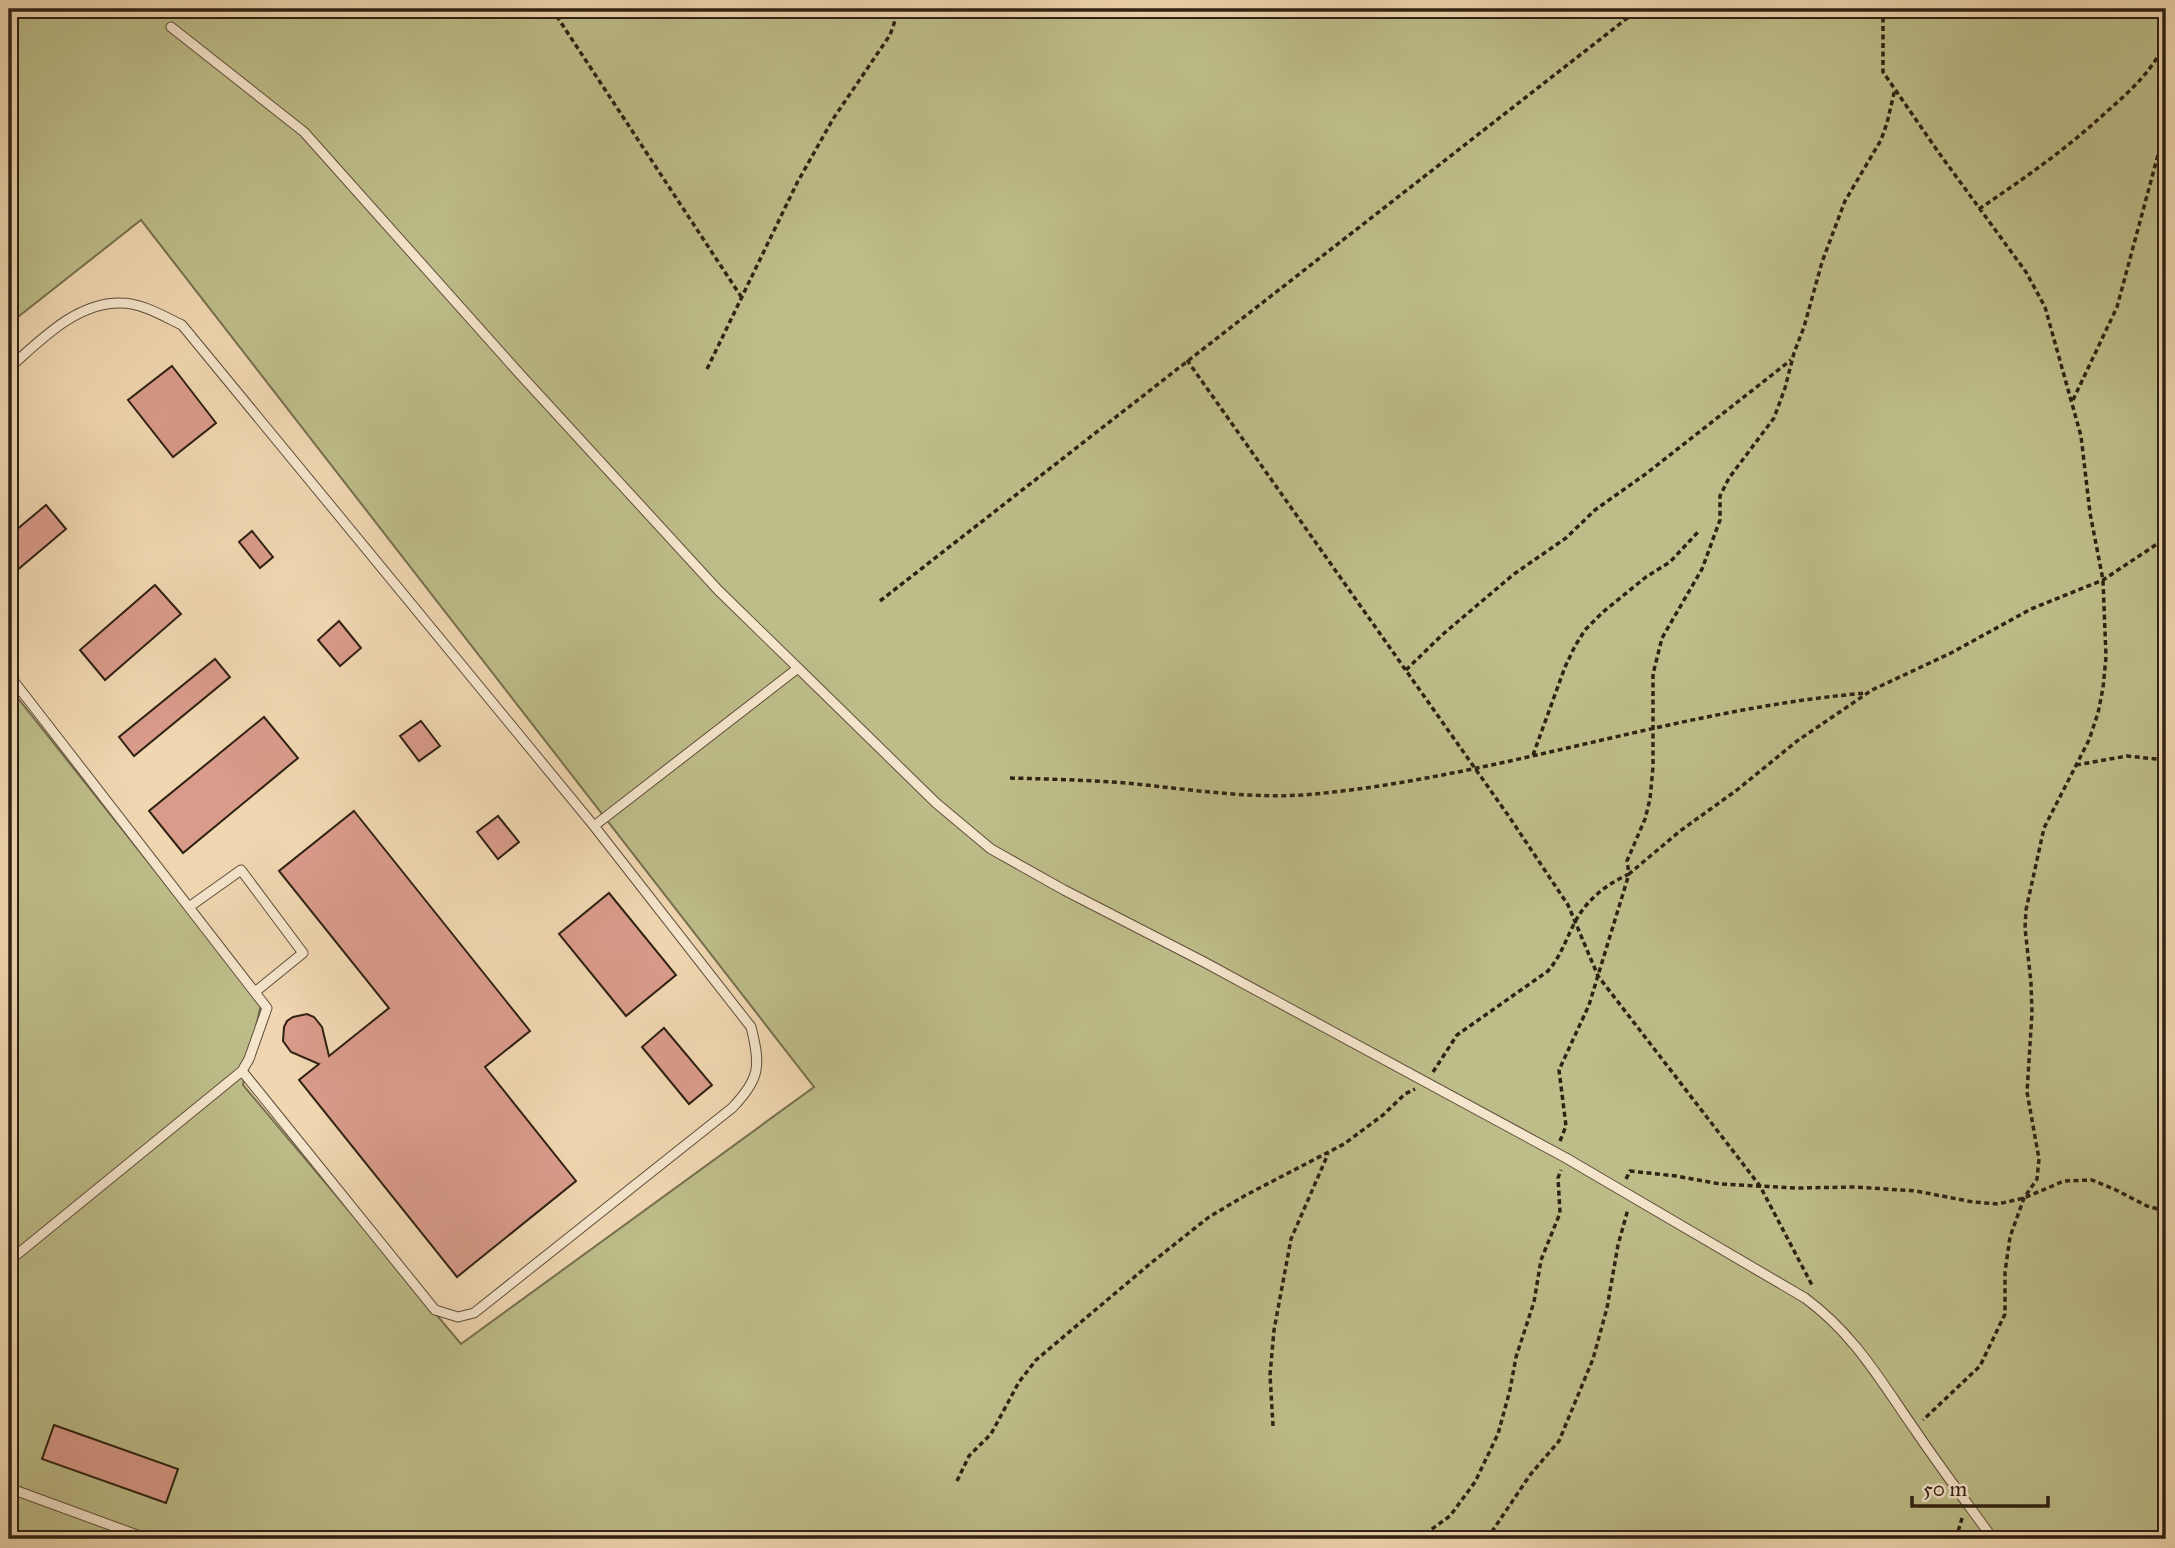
<svg xmlns="http://www.w3.org/2000/svg" width="2175" height="1548" viewBox="0 0 2175 1548" font-family="'IM FELL Great Primer',serif">
  <style>
    .green { fill: #bdbd89; stroke: #766f4e; stroke-width: 2 }
    .building { fill: #d99b8a; stroke: #2f2113; stroke-width: 2 }
    .lines { fill: none; stroke-linecap: round; stroke-linejoin: round }
    .lane-casing { stroke: #5f4e3a; stroke-width: 11 }
    .path { stroke: #2f2113; stroke-width: 3.5; stroke-dasharray: 5 3.5; stroke-linecap: butt }
    .lane { stroke: #f5e5cc; stroke-width: 9 }
  </style>
  <rect width="100%" height="100%" fill="#f0d7b1"/>
  <filter id="stains"><feTurbulence type="fractalNoise" baseFrequency=".00286" numOctaves="4"/><feColorMatrix values="0 0 0 0 .2 0 0 0 0 .09 0 0 0 0 .02 0 0 0 .5 -.17"/></filter>
  <radialGradient id="worn" r=".72"><stop offset=".6" stop-color="#630" stop-opacity="0"/><stop offset="1" stop-color="#630" stop-opacity=".3"/></radialGradient>
  <!-- green -->
  <path class="green" d="M9 9H2166V1539H9V687L261 1004 243 1085 461 1344 814 1087 141 220 9 324Z"/>
  <!-- building -->
  <path class="building" d="M172 366 216 423 173 457 128 400Z
    M46 505 66 529 9 577V536Z
    M252 531 273 557 260 568 239 542Z
    M155 585 181 614 105 680 80 650Z
    M339 621 361 648 340 666 318 640Z
    M215 659 230 677 134 756 119 737Z
    M264 717 298 758 183 853 149 811Z
    M421 721 440 746 419 761 400 736Z
    M354 811 530 1031 485 1067 576 1181 457 1277 299 1080 319 1064 291 1052 283 1041 284 1027 287 1021 293 1017 307 1014 314 1017 322 1027 329 1056 389 1008 279 871Z
    M498 816 519 842 498 859 477 832Z
    M609 893 676 975 626 1016 559 934Z
    M664 1028 712 1085 689 1104 642 1047Z
    M54 1425 178 1469 166 1503 42 1459Z"/>
  <g class="lines">
    <defs>
      <path id="lane" d="M171 27 304 132 518 372 718 590 798 668
        M9 368C40 341 76 302 121 303 142 303 163 316 182 325L594 826 751 1027C761 1066 760 1079 732 1108L474 1313 458 1317 435 1310 242 1071
        M9 675 267 1008 249 1059 242 1071 9 1261
        M594 826 798 668 936 803 991 849 1064 890 1204 962 1566 1158 1805 1298C1855 1335 1880 1380 1915 1430 1940 1467 1967 1503 1993 1539
        M189 907 241 870 303 953 255 992
        M9 1488 148 1539"/>
    </defs>
    <!-- lane casing -->
    <use href="#lane" class="lane-casing"/>
    <!-- path -->
    <path class="path" d="M552 9 742 298
      M1883 9V72L1939 153 2026 272 2045 307 2081 436 2090 513 2103 580 2106 657 2103 688 2098 713 2089 740 2044 828 2026 910 2025 928 2031 983 2032 1013 2027 1092 2039 1159 2037 1179 2024 1198 2010 1237 2005 1272V1314L1980 1366 1923 1420
      M1979 209C2022 180 2065 150 2103 115 2129 92 2150 74 2166 42
      M1187 360 1510 818 1568 905 1598 976 1760 1186 1813 1287
      M707 369 797 183 833 119 890 35 899 9
      M2073 400 2117 307 2166 125
      M880 601 1639 9
      M1406 670 1442 635 1514 574 1566 538 1595 510 1647 473 1791 360
      M1533 755 1565 667 1575 646 1585 630 1603 612 1646 577 1670 562 1698 532
      M2076 765 2127 756 2166 760
      M1010 778C1048 779 1087 780 1126 783 1189 789 1252 800 1315 794 1501 776 1679 709 1866 693
      M1433 1072 1457 1035 1548 971C1561 956 1566 939 1575 922 1587 899 1607 884 1629 874L1627 861 1645 819 1650 799 1653 767V674L1662 638 1702 569 1720 520V496L1729 478 1774 418 1785 388 1794 353 1804 327 1822 262 1845 201 1881 140 1887 123 1895 89
      M1560 1141 1566 1126 1559 1070 1589 1005 1629 874 1680 831 1737 790 1797 741 1872 690 1951 653 2031 609 2103 580 2166 538
      M1626 1179 1630 1171 1676 1176 1720 1184 1796 1188 1856 1187 1916 1191 1973 1202 1998 1204 2024 1198 2064 1181 2092 1180 2116 1190 2147 1206 2166 1211
      M1273 1426 1270 1375 1274 1330 1291 1239 1328 1154
      M957 1481 969 1456 991 1434 1019 1382 1036 1360 1151 1263 1209 1217 1246 1195 1344 1144 1383 1115 1405 1094 1415 1089
      M1418 1539 1450 1516 1475 1482 1498 1434 1510 1390 1516 1357 1534 1302 1541 1260 1560 1213 1558 1178 1561 1170
      M1487 1539 1530 1475 1559 1441 1593 1359 1607 1308 1618 1245 1628 1209
      M1956 1539 1962 1518"/>
    <!-- lane -->
    <use href="#lane" class="lane"/>
  </g>
  <!-- margin -->
  <rect width="2175" height="1548" fill="none" stroke="#f0d7b1" stroke-width="35"/>
  <rect x="10" y="10" width="2154" height="1527" fill="none" stroke="#2f2113" stroke-width="3.5"/>
  <rect x="18" y="18" width="2140" height="1513" fill="none" stroke="#2f2113" stroke-width="2"/>
  <!-- scale -->
  <path d="M1912 1496v10h136v-10" fill="none" stroke="#2f2113" stroke-width="3.5"/>
  <text x="1923" y="1496" font-size="21" fill="#2f2113" stroke="#f5e5cc" stroke-width="5" paint-order="stroke">50 m</text>
  <rect width="100%" height="100%" filter="url(#stains)"/>
  <rect width="100%" height="100%" fill="url(#worn)"/>
</svg>
